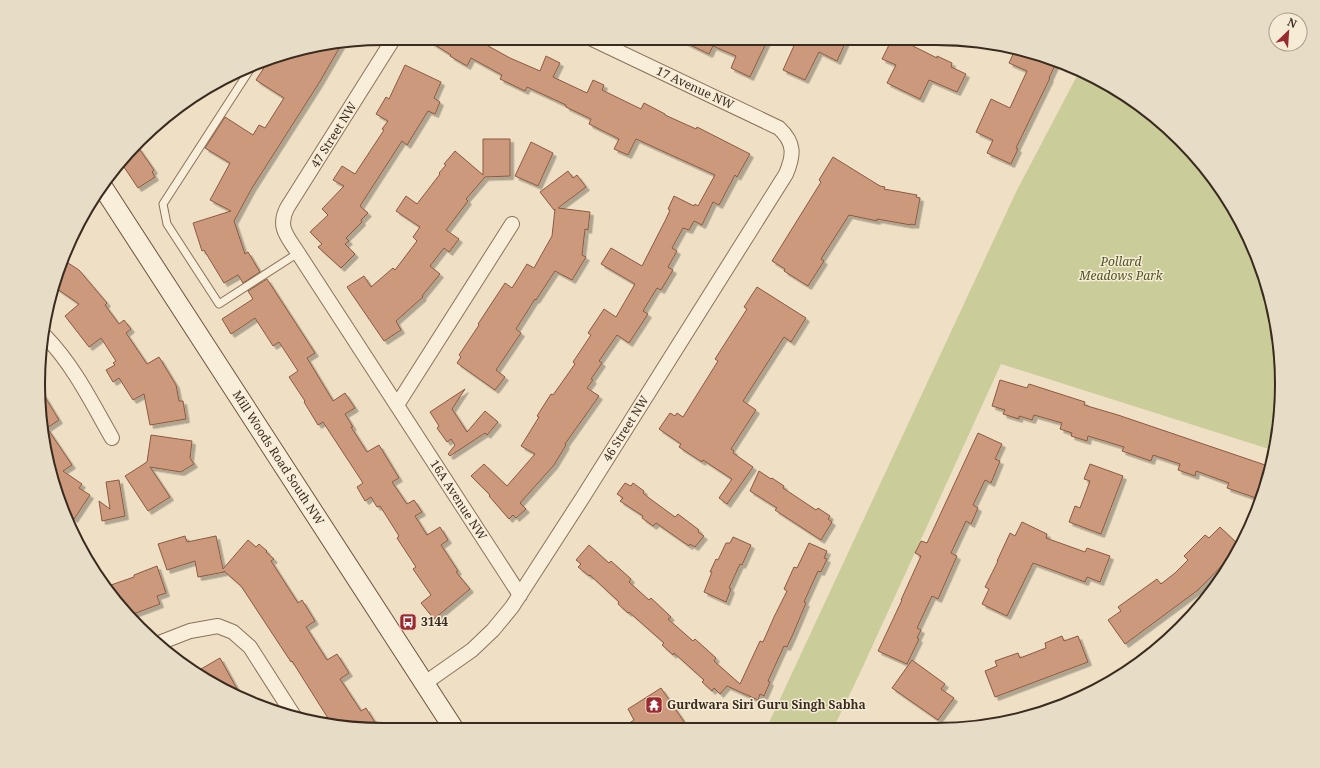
<svg xmlns="http://www.w3.org/2000/svg" width="1320" height="768" viewBox="0 0 1320 768" font-family="'Noto Serif',serif">
  <style>
    .green { fill: #cacd99 }
    .building { fill: #cd997b; stroke: #8a5a40; filter: url(#shadow) }
    .lines { fill: none; stroke-linecap: round; stroke-linejoin: round }
    .lane-casing { stroke: #8a725b; stroke-width: 9 }
    .street-casing { stroke: #8a725b; stroke-width: 16 }
    .secondary-casing { stroke: #6c533e; stroke-width: 21 }
    .lane { stroke: #f9eed9; stroke-width: 7 }
    .street { stroke: #f9eed9; stroke-width: 14 }
    .secondary { stroke: #f9eed9; stroke-width: 19 }
    .labels { text-anchor: middle; stroke-width: 3; stroke-linejoin: round; paint-order: stroke }
    .street-label { font-size: 12px; fill: #3a2b1f; stroke: #f6ebd5 }
    .park-label { font-size: 12px; font-style: italic; fill: #4d5725; stroke: #f6ebd5 }
    .poi-label { font-size: 12px; font-weight: bold; fill: #3a2b1f; stroke: #f6ebd5; text-anchor: start }
    .rim { fill: none; stroke: #3a2b1f; stroke-width: 2 }
  </style>
  <defs>
    <filter id="shadow"><feDropShadow dx="3.5" dy="3.5" stdDeviation="0" flood-color="#0004"/></filter>
  </defs>
  <rect width="100%" height="100%" fill="#efe0c5"/>
  <!-- green -->
  <path class="green" d="M1079 72 1128 96 1180 139 1224 192 1256 251 1275 316 1282 384 1275 451 1001 364 860 673 833 729H766L1016 192Z"/>
  <!-- building -->
  <path class="building" d="M424 38H483L481 42 510 58 540 71 546 56 560 63 553 77 587 93 593 80 604 85 602 90 641 109 644 103 665 114V115L696 129 697 127 750 154 737 177 735 175 719 205 713 202 702 225 694 221 689 230 683 228 672 248 677 251 668 267 673 270 661 290 657 288 643 311 648 314 629 343 617 335 599 361 602 363 591 379 593 380 587 388 599 396 565 444 566 445 554 465 520 503 526 509 516 518 513 515 509 519 489 496 490 495 471 476 484 464 507 486 535 454 521 446 539 417 537 416 551 394 553 395 575 364 573 362 591 335 588 333 604 309 616 317 635 284 601 264 611 248 642 266 666 219 670 210 668 209 674 196 694 206 695 204 698 206 715 175 636 139 628 155 614 149 619 139 589 124 591 119 566 107V105L527 87 525 91 500 79 502 75 471 58 467 66 450 56 451 55Z
    M676 38H698L768 39 750 77 731 68 736 56 713 46 709 54Z
    M797 39H847L837 61 819 52 805 80 783 70Z
    M892 39H901L910 43 909 44 937 58V56L952 63 951 67 966 74 957 92 929 80 920 99 887 83 896 65 882 59Z
    M341 45 319 83 252 188 234 221 245 254 248 252 260 272 243 283 238 275 224 283 204 250 202 251 193 223 231 211 210 200 230 163 205 148 225 117 253 135 259 125 265 128 284 98 256 80 271 57Z
    M1015 50 1047 56 1057 61 1049 78H1050L1016 148 1018 149 1011 164 987 153 993 140 976 132 991 99 1010 108 1027 71 1009 63Z
    M405 65 441 82 434 98 440 102 435 114 428 111 407 145 402 141 360 206 368 213 361 220 362 222 346 238 349 241 345 244 355 254 341 268 318 247 322 244 310 232 328 215 322 209 344 186 333 180 342 166 355 174 384 130 382 129 388 121 376 114 386 97 389 99Z
    M483 139H510V176L485 177 466 199 468 201 446 230 459 239 449 252 444 248 430 266 440 274 422 296 423 297 396 321 401 330 384 341 347 287 364 276 371 287 393 268 395 270 417 241 413 237 420 227 396 211 406 196 417 204 440 174 439 173 446 165 444 164 455 151 483 175Z
    M531 142 553 153 538 186 515 176Z
    M138 147 154 170 152 172 155 177 138 188 122 164Z
    M833 157 880 186 885 187 884 189 917 195 916 197 920 198 915 225 911 224V225L877 219V221L849 215 821 259 824 261 808 286 784 271 785 269 772 261 821 182 819 180Z
    M568 171 573 178 577 175 586 187 558 208 590 212 588 230 585 229 582 255 586 257 572 280 555 271 536 300 535 299 516 329 521 333 496 370 505 377 495 390 457 363 461 357 459 355 479 325 478 324 505 283 512 288 527 264 534 268 552 236 555 209 554 210 540 192Z
    M65 261 79 270 107 303 105 305 119 324 124 320 131 329 126 333 147 364 159 357 176 385 179 401H183L186 419 150 425 144 394 133 400 119 378 113 382 106 370 115 365 113 363 116 361 101 338 89 347 65 316 79 304 53 286Z
    M267 279 315 353 307 358 333 401 345 393 355 408 345 414 353 427H351L367 452 379 445 399 478 392 482 407 504 414 500 422 512 415 516 427 535 440 527 448 540 441 545 458 571 456 572 470 589 434 619 421 603 431 595 413 569 416 567 397 538 399 536 380 506 377 507 371 497 365 501 357 487 363 483 323 422 318 425 304 402 305 401 289 377 298 371 279 342 273 346 255 318 231 334 222 319 253 299 248 291Z
    M757 287 806 318 791 342 784 337 743 401 756 410 731 449 734 451 733 453 753 467 727 504 719 498 732 479 703 460 702 462 679 447 681 444 659 429 670 413 675 416 677 413 683 417 718 361 715 359 747 309 744 307Z
    M1000 380 1027 388 1029 384 1085 402 1084 405 1118 415 1271 467 1262 494 1257 493 1256 498 1227 488 1229 483 1196 471 1195 476 1178 470 1180 464 1153 455 1151 461 1122 451 1124 447 1088 436 1087 441 1071 436 1072 433 1060 429 1062 423 1034 415 1032 420 1019 416V419L1003 414 1005 410 992 406Z
    M40 389 59 420 47 428 72 465 63 471 82 484 79 488 90 495 74 519 63 511 39 406Z
    M465 389 452 409 467 432 485 411 498 422 487 435 485 433 450 456 448 454 455 445 451 439 447 442 437 428 439 426 430 412Z
    M978 433 1002 444 995 459 1000 461 991 483 985 480 973 505 978 508 971 524 966 521 951 553 957 556 938 599 932 596 917 628 921 630 917 638 919 639 907 664 878 651 902 600H901L921 556 915 553 921 541 927 543Z
    M151 435 192 441 190 458 194 464 181 472 150 467 170 497 148 511 125 476 147 462Z
    M1090 464 1123 476 1101 534 1069 522 1075 506 1080 508 1090 481 1084 479Z
    M759 471 771 479 772 478 784 486 783 488 816 510 818 508 830 516 828 519 832 522 821 540 775 510 777 508 750 491Z
    M119 480 125 516 102 521 99 501 110 509 106 482Z
    M625 483 631 486 633 483 644 491 643 493 649 498 675 517 678 514 699 530 698 532 704 536 695 547 690 544 689 546 656 523 653 526 642 518 643 516 620 501 623 498 617 494Z
    M1022 522 1047 534 1046 538 1085 552 1087 548 1110 556 1100 582 1087 577 1085 582 1033 563 1007 616 982 604 989 589 985 587 998 561H997L1010 533 1015 536Z
    M1220 527 1240 546 1238 549 1198 590 1125 644 1108 620 1121 611 1118 607 1157 579 1161 584 1175 573 1188 560 1184 556 1205 535 1209 538Z
    M185 536 187 542 216 536 223 569 248 540 256 547 259 544 267 551 266 552 274 559 271 561 298 603 302 600 315 621 306 627 327 660 337 654 349 673 340 679 361 711 366 708 379 729H361L331 723 292 661 291 662 241 586 224 571V572L198 577 195 561 167 570 158 544Z
    M733 537 751 545 742 565 740 564 729 588 731 589 726 602 704 592 712 572H710L716 559 718 560 726 543H730Z
    M809 543 827 551 824 558 827 559 821 572 818 571 813 582 804 602 806 603 793 634 787 647 784 646 768 681 770 682 764 696 760 694 758 700 727 686 720 694 714 688 712 691 702 682 704 680 674 653 673 655 662 645 664 643 629 612 628 613 618 604 619 602 590 575 589 576 578 567 581 564 576 560 589 545 609 563 611 561 631 579 629 582 649 600 651 598 671 617 668 619 693 641 695 639 716 658 714 661 740 684 760 641 763 642 774 617 787 591 784 589 794 567 797 568Z
    M157 566 166 593 157 596 160 604 128 616 124 612 108 586 134 577V575Z
    M1062 636 1064 641 1078 636 1088 662 995 697 985 671 997 666 995 661 1018 653 1020 658 1046 648 1045 643Z
    M220 658 241 696 194 673Z
    M912 660 945 684 941 689 954 698 938 720 892 688Z
    M661 688 689 729H620L634 720 628 709Z"/>
  <g class="lines">
    <defs>
      <path id="lane" d="M251 68 163 204 167 224 219 304 298 253"/>
      <g id="street">
        <path id="s1" d="M394 38 287 208C277 228 288 237 298 253L520 595"/>
        <path d="M46 337C74 366 92 403 112 438"/>
        <path d="M397 405 512 224"/>
        <path d="M159 643 190 631 218 626 233 632 250 647 294 716"/>
        <path id="s2" d="M425 683 472 650 493 630 512 607 583 497 786 174C794 155 795 143 779 128L590 38"/>
      </g>
      <g id="secondary">
        <path id="s3" d="M102 186 454 729"/>
      </g>
    </defs>
    <!-- lane casing -->
    <use href="#lane" class="lane-casing"/>
    <!-- street casing -->
    <use href="#street" class="street-casing"/>
    <!-- secondary casing -->
    <use href="#secondary" class="secondary-casing"/>
    <!-- lane -->
    <use href="#lane" class="lane"/>
    <!-- street -->
    <use href="#street" class="street"/>
    <!-- secondary -->
    <use href="#secondary" class="secondary"/>
  </g>
  <!-- icons -->
  <defs>
    <symbol id="bus-square" viewBox="-11 -11 22 22"><rect x="-9" y="-9" width="18" height="18" rx="4" fill="#9a2a30" stroke="#f6ebd5"/><path d="M-5-6H5V4H4V6H2V4H-2V6H-4V4H-5ZM-3.5-4V0h7V-4ZM-3.5 1.2v1.5H-2V1.2ZM2 1.2v1.5H3.5V1.2Z" fill="#fff"/></symbol>
    <symbol id="temple-square" viewBox="-11 -11 22 22"><rect x="-9" y="-9" width="18" height="18" rx="4" fill="#9a2a30" stroke="#f6ebd5"/><path d="M0-6L5-2H3V0L6.5 2.5H4V6H1.5V3h-3V6H-4V2.5H-6.5L-3 0V-2H-5Z" fill="#fff"/></symbol>
  </defs>
  <g fill-rule="evenodd">
    <use href="#bus-square" x="398" y="612" width="20" height="20"/>
    <use href="#temple-square" x="644" y="695" width="20" height="20"/>
  </g>
  <g class="labels">
    <!-- street labels -->
    <g class="street-label">
      <text transform="translate(695 88) rotate(25)" y="4">17 Avenue NW</text>
      <text transform="translate(334 135) rotate(-58)" y="4">47 Street NW</text>
      <text dy="4" stroke="none"><textPath href="#s2" startOffset="328">46 Street NW</textPath></text>
      <text dy="4" stroke="none"><textPath href="#s3" startOffset="324">Mill Woods Road South NW</textPath></text>
      <text dy="4" stroke="none"><textPath href="#s1" startOffset="545">16A Avenue NW</textPath></text>
    </g>
    <!-- park labels -->
    <g class="park-label">
      <text x="1121" y="266">Pollard<tspan x="1121" dy="14">Meadows Park</tspan></text>
    </g>
    <!-- poi labels -->
    <g class="poi-label">
      <text x="421" y="626">3144</text>
      <text x="667" y="709">Gurdwara Siri Guru Singh Sabha</text>
    </g>
  </g>
  <!-- crop -->
  <path d="M0 0H1320V768H0ZM384 45H936A339 339 0 0 1 1275 384V384A339 339 0 0 1 936 723H384A339 339 0 0 1 45 384V384A339 339 0 0 1 384 45Z" fill="#e7dcc6" fill-rule="evenodd"/>
  <path class="rim" d="M384 45H936A339 339 0 0 1 1275 384V384A339 339 0 0 1 936 723H384A339 339 0 0 1 45 384V384A339 339 0 0 1 384 45Z"/>
  <!-- north arrow -->
  <g transform="translate(1288 32) rotate(25)"><circle r="19" fill="#f6ebd5" stroke="#ab9e8c"/>
  <path d="M0-3L7 15L0 10L-7 15Z" fill="#9a2a30"/>
  <text y="-6" font-size="11" font-weight="bold" text-anchor="middle" fill="#3a2b1f">N</text>
  </g>
</svg>
